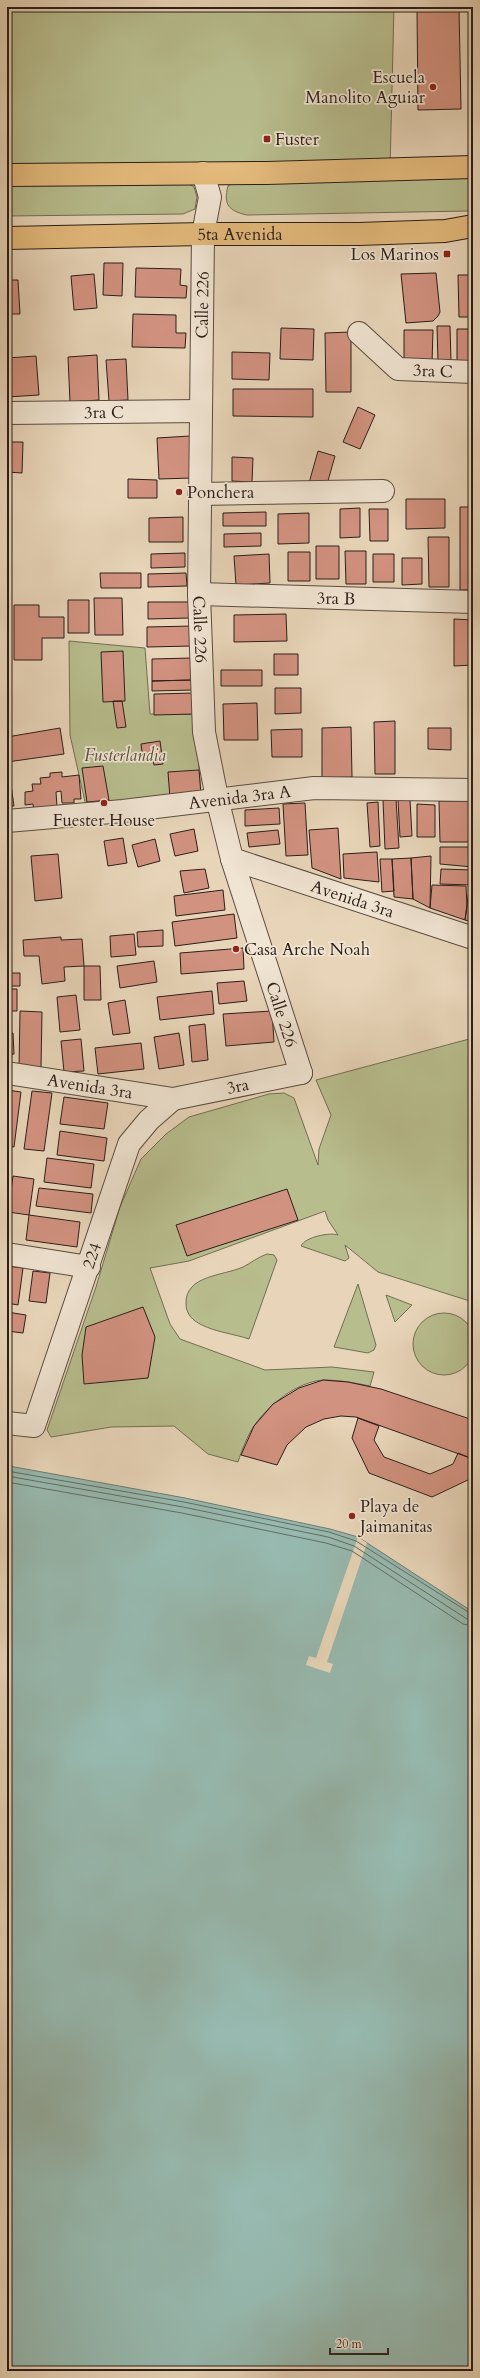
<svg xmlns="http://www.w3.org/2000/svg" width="480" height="2378" viewBox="0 0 480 2378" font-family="Cardo,serif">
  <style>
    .green { fill: #b8bd8e; stroke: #726e54 }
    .water { fill: #97b9af; stroke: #6c7b73 }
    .pier { fill: #e8d5b9 }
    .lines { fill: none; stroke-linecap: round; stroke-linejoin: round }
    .shore { stroke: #616c64; stroke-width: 1 }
    .building { fill: #d29280; stroke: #2b1e19 }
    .minor-casing { stroke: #5a4c41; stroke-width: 24 }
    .tertiary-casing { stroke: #5a4c41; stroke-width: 24 }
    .trunk-casing { stroke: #2b1e19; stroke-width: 24 }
    .minor { stroke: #f0e4d2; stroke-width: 22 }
    .tertiary { stroke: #f0e4d2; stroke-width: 22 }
    .trunk { stroke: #e4ba7c; stroke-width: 22 }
    .poi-dot { fill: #8f2418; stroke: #f0e4d2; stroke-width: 1.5 }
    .labels { text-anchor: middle; stroke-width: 3.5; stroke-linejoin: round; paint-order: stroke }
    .poi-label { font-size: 17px; fill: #2b1e19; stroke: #f0e4d2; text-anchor: start }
    .street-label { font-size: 17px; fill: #2b1e19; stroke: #f0e4d2 }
    .park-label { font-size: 17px; font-style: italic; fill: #554e3c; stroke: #f0e4d2 }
  </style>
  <rect width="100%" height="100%" fill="#e8d5b9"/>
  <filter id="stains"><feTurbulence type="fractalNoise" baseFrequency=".005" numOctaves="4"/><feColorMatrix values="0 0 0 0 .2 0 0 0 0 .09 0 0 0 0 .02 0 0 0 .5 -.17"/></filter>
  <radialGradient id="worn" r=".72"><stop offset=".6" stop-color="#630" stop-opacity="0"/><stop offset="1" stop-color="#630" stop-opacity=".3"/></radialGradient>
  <!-- green -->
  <path class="green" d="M7 7H394L390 170 7 175Z
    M473 177V209L468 211 247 215C229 211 223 205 228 186L236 181Z
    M184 181 194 187 197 197 195 209 183 214 7 216V183Z
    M69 641 145 648 150 714H195L201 795 86 806 70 735Z
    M473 1038V1302L378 1272 345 1245 349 1258 345 1261 301 1246C305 1237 330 1232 338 1235L328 1220 325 1211 189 1261 150 1268 170 1324 180 1339 265 1370 332 1367 374 1372 370 1386C355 1383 340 1380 324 1380 298 1381 268 1405 254 1426 247 1436 242 1450 238 1462L208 1454 174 1426 111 1427 51 1437 47 1430 96 1287 120 1207 141 1159 166 1134 189 1117 269 1094 284 1093 294 1098 318 1165 319 1149 331 1115 316 1080Z
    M267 1254 274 1255 277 1260 249 1339C234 1334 216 1332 202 1325 193 1321 186 1314 186 1304 185 1275 223 1276 243 1267 251 1263 258 1257 267 1254Z
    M358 1284 376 1345 374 1350 368 1353 334 1347Z
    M386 1295 412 1305 395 1322Z
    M413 1344a31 31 0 1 1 62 0a31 31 0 1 1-62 0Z"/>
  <!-- water -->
  <path class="water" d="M9 1466 185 1498 330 1529 358 1537 473 1612V2371H7V1469Z"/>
  <!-- pier -->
  <path class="pier" d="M358 1537 367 1543 327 1662 333 1664 330 1673 306 1665 309 1656 316 1658Z"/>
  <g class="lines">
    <!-- shore -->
    <path class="shore" d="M7 1471 184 1502 329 1532 356 1541 473 1615
      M7 1476 183 1507 328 1537 354 1546 467 1619 473 1620
      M7 1482 182 1513 326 1543 352 1551 463 1624 473 1626"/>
  </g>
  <!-- building -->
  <path class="building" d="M459 8 461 109 418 110 417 9Z
    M104 263H123L122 296 103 295Z
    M136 268 181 269 180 285 187 286 186 298 135 297Z
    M436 273 440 312 438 316 433 321 406 323 401 274Z
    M94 274 97 308 74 310 71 276Z
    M458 275H473V317H459Z
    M7 280H18L20 314H7Z
    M133 314 176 315V333H186L185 348 132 347Z
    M437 326H450L451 362H438Z
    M281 328 314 329 313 360 280 359Z
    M457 329H473V362H457Z
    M404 330H433L432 363H404Z
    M351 332V392H326L325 333Z
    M232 352 270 353 269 380 232 379Z
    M97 355 99 400 70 402 68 357Z
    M36 356 39 395 7 397V358Z
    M126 359 128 400 109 401 106 360Z
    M233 389H313V417L233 416Z
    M358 407 375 415 360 449 343 442Z
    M190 436 192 478 159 479 157 438Z
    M7 442H23L22 473 7 472Z
    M318 451 335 456 326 488 309 483Z
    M232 457 253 458 252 482 232 481Z
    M128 479 157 480V498H128Z
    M406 499H445V528L406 529Z
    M460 507H473V590H460Z
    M360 508V537L340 538V509Z
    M369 509H388V541H370Z
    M266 512V526H223V513Z
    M309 513V543L278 544V514Z
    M183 517V542H149V518Z
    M261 533V546L224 547V534Z
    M428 537H449V587H429Z
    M316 546H339V579H316Z
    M345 551H366V584H346Z
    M288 552H310V581H288Z
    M185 553V567L151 568V554Z
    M269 554 270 583 236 585 234 556Z
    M373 554H394V582H373Z
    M402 558H422V584L402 585Z
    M100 573H141V588H101Z
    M186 573 187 586 148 587V574Z
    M94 598H122L123 635H95Z
    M68 600H89V633H68Z
    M148 602H189V618L148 619Z
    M14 605H39V617H64V638H42V660H14Z
    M286 614 287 641 234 642V615Z
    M454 619 473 620V665L454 666Z
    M193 626V646L147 647V627Z
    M123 651 125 701 103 702 101 652Z
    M274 654H298V675H274Z
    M192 658V680L152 681V659Z
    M221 670H262V686H221Z
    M192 680 193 690 152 691V681Z
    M275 688H301V713L275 714Z
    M195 693V714L154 715V694Z
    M113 701H122L126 727 117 728Z
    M257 703 258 740H224L223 704Z
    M395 721V774H375L374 722Z
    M351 727 352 777 322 778V728Z
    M60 728 64 754 7 762V737Z
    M428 728H451V750L428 749Z
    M302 729V757H272L271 730Z
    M160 741 163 764 154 765 153 759 143 760 141 744Z
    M103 766 109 800 87 802 82 768Z
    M199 770 201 795 170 798 168 772Z
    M62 772V777L79 775 81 799H74V803H62L61 791 56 792 57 807 34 813 33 804 25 805V792L33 791 32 784H41L40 778 50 777V773Z
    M7 785H11L14 806H7Z
    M396 799 399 848 385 849 383 800Z
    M398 800H410L412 836 400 837Z
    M439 801H473V842H440Z
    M378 802 380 846 370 847 367 803Z
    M305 803 308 855 286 856 283 804Z
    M417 804 435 805V837H417Z
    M279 808 280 824 245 826V810Z
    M338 828 341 879 312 868 309 830Z
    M194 829 198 851 175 856 170 834Z
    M278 830 280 844 249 847 247 833Z
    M123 838 127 863 108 866 104 841Z
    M155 839 160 861 138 867 132 845Z
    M440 847H473V867L440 864Z
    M377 852 379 882 344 878 343 854Z
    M58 854 62 898 35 901 31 856Z
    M431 856 430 908 413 899 411 858Z
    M411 858 413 899 394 897 392 859Z
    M380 859H392L394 891 382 892Z
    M205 869 209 888 184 893 180 871Z
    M441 869 473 870V885L440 884Z
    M432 885 466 886 467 906 465 920 430 908Z
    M469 889H473V922L465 920Z
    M223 890 225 910 176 916 174 896Z
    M234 914 237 938 175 946 172 922Z
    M163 930V946L138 947 137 932Z
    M134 934 136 955 111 957 110 936Z
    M61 937V940L82 939 84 966 64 967 65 981 42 984 39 956H24L23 940Z
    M243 948 244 969 181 974 180 953Z
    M154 961 157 982 120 988 117 966Z
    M84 966H100L101 1000H84Z
    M7 973H20V986H7Z
    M244 981 247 1001 219 1004 217 983Z
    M7 989H17V1011H7Z
    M212 991 214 1014 160 1020 157 997Z
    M76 995 80 1030 60 1032 57 997Z
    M125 1000 130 1033 113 1035 108 1003Z
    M20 1011 42 1012 41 1068H19Z
    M272 1011 274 1042 226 1046 223 1014Z
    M205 1024 208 1060 192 1062 189 1026Z
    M7 1033H13L14 1054 7 1055Z
    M179 1033 184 1065 159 1069 154 1037Z
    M81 1039 84 1071 64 1072 61 1041Z
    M141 1043 144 1069 98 1074 95 1048Z
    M7 1090 21 1092 14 1147 7 1146Z
    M32 1091 52 1093 44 1151 24 1149Z
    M64 1097 108 1103 104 1129 60 1124Z
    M60 1131 107 1138 104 1161 57 1155Z
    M47 1158 94 1164 91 1188 44 1182Z
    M13 1176 34 1179 29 1215 8 1212Z
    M39 1188 93 1194 91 1213 36 1206Z
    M287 1189 298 1220 187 1256 176 1225Z
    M29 1215 80 1222 77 1247 26 1240Z
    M7 1266 23 1268 18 1305 7 1303Z
    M33 1271 50 1273 46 1303 29 1301Z
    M143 1307 155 1337 148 1378 84 1384 82 1355 86 1327Z
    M7 1312 26 1315 23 1333 7 1331Z
    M323 1380 348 1382 381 1389 473 1420V1459L356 1417 341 1416 324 1419 306 1427 287 1445 277 1465 241 1455 254 1426 273 1404 299 1388Z
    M358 1418 379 1426 374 1440 384 1457 430 1474 453 1464 458 1453 473 1459V1469L470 1479 432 1497 369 1473 352 1438Z"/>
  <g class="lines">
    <defs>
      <g id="minor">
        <path id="s1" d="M359 333 398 369 473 372"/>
        <path id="s2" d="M7 413 201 411"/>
        <path d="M199 494 383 491"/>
        <path id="s3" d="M199 594 473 602"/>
        <path id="s4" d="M7 821 123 811 314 788 473 790"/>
        <path id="s5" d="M232 859 473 938"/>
        <path id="s6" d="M7 1073 173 1099 301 1073"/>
        <path d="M7 1254 89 1267"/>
        <path id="s7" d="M7 1423 34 1426 129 1144 149 1120 173 1099"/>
      </g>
      <g id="tertiary">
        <path id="s8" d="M203 173 210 197 203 234 199 594 204 732 217 798 232 859 301 1073"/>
      </g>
      <g id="trunk">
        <path d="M7 175 267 173 473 167"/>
        <path id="s9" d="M7 238 203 234H359L445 231 473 226"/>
      </g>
    </defs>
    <!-- minor casing -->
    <use href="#minor" class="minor-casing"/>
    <!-- tertiary casing -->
    <use href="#tertiary" class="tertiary-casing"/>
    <!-- trunk casing -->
    <use href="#trunk" class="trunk-casing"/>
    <!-- minor -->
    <use href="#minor" class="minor"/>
    <!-- tertiary -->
    <use href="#tertiary" class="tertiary"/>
    <!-- trunk -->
    <use href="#trunk" class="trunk"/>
  </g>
  <!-- markers -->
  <g class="poi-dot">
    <circle cx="433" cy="87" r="4"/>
    <rect x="263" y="135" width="8" height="8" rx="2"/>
    <rect x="443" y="250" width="8" height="8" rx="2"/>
    <circle cx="179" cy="492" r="4"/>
    <circle cx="104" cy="803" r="4"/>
    <circle cx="236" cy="949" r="4"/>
    <circle cx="352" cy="1516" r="4"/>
  </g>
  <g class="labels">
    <!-- poi labels -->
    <g class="poi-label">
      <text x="425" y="83" text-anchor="end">Escuela<tspan x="425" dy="20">Manolito Aguiar</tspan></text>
      <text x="275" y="145">Fuster</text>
      <text x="439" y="260" text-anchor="end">Los Marinos</text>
      <text x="187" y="498">Ponchera</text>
      <text x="104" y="826" text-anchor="middle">Fuester House</text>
      <text x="244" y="955">Casa Arche Noah</text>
      <text x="360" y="1512">Playa de<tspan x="360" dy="20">Jaimanitas</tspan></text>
    </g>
    <!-- street labels -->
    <g class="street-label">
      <text dy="6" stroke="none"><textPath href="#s9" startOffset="233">5ta Avenida</textPath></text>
      <text transform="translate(202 305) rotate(-89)" y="6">Calle 226</text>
      <text dy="6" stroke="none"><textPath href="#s1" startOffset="88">3ra C</textPath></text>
      <text dy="6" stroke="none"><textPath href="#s2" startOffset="97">3ra C</textPath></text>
      <text dy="6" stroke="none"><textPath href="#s3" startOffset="137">3ra B</textPath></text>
      <text dy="6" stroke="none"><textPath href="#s8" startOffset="458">Calle 226</textPath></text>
      <text dy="6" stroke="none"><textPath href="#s4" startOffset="234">Avenida 3ra A</textPath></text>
      <text dy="6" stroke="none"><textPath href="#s5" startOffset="127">Avenida 3ra</textPath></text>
      <text dy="6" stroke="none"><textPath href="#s8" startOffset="854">Calle 226</textPath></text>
      <text dy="6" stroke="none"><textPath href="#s6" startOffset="84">Avenida 3ra</textPath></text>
      <text dy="6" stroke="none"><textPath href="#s6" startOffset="234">3ra</textPath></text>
      <text dy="6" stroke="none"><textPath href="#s7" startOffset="207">224</textPath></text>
    </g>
    <!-- park labels -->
    <g class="park-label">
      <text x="125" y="761">Fusterlandia</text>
    </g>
  </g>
  <!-- margin -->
  <rect width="480" height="2378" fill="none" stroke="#e8d5b9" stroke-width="24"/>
  <rect x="8" y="8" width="464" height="2362" fill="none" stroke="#2b1e19" stroke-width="2"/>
  <rect x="12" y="12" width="456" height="2354" fill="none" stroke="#2b1e19"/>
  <!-- scale -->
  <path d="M330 2348v6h58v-6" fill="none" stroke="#2b1e19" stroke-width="2"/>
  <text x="336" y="2348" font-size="12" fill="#2b1e19" stroke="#f0e4d2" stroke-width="3" paint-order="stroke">20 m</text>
  <rect width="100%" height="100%" filter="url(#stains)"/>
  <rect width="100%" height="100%" fill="url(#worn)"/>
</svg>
